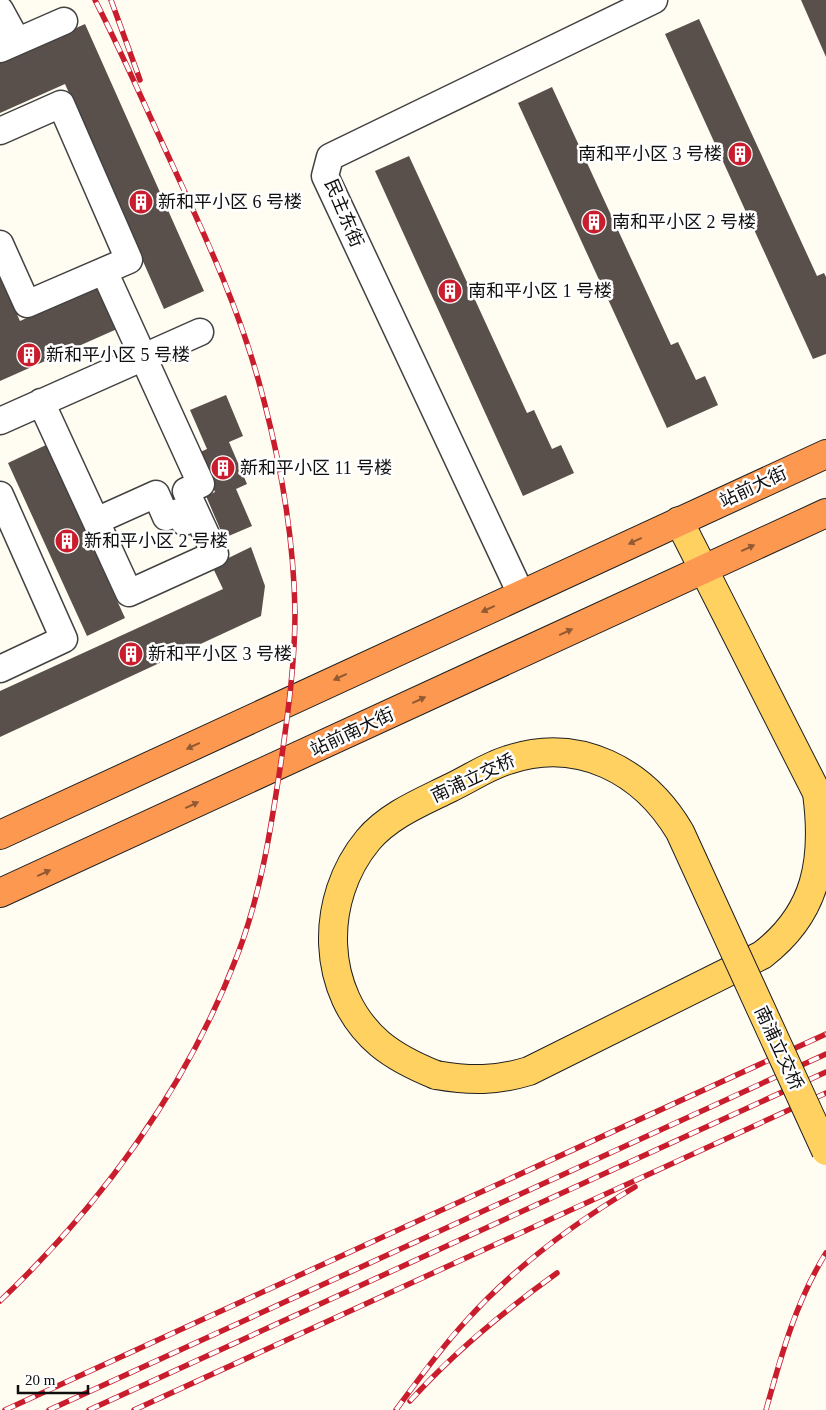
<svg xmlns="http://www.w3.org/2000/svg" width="826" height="1410" viewBox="0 0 826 1410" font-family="'Times New Roman','Noto Sans SC',serif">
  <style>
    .building { fill: #594f4b }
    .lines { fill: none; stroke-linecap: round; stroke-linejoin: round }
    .minor-casing { stroke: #424242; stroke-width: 29 }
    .major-casing { stroke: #202020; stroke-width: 30 }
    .highway-casing { stroke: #202020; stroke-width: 30 }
    .minor { stroke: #fff; stroke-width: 26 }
    .major { stroke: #ffd161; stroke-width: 28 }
    .highway { stroke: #fd9851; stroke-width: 28 }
    .rail-casing { stroke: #c91d2d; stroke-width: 5.5 }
    .rail { stroke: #fff; stroke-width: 4; stroke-dasharray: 11; stroke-linecap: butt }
    .major-bridge-casing { stroke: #202020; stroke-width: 30; stroke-linecap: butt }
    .major-bridge { stroke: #ffd161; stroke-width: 28 }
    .oneway { fill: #925a33 }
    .labels { text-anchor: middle; stroke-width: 5; stroke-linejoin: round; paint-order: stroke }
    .poi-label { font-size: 18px; fill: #0f0f0f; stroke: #fff; text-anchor: start }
    .street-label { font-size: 18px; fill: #0f0f0f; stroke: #fff }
  </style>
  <rect width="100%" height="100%" fill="#fffcf1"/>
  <!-- building -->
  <path class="building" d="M801 0H826V57Z
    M699 19 817 276 824 273 826 277V354L813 359 665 34Z
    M85 24 204 291 164 309 65 84 0 113V62Z
    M552 87 671 345 678 342 696 380 705 376 718 405 667 428 518 103Z
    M409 156 527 413 534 410 552 449 561 445 574 473 523 496 375 171Z
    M0 277 20 321 98 286 117 329 0 381Z
    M226 395 243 436 229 442 247 484 236 489 252 526 224 538 206 496 215 492 198 453 207 449 190 410Z
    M46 445 125 618 87 636 8 463Z
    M251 547 265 586 261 616 0 737V691L223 589 212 566Z"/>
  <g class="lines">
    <defs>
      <path id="minor" d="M0 10 17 41
        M0 49 64 21
        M0 131 61 104 129 260 27 304 0 244
        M41 402 129 593 215 554 186 491 201 484 104 271
        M0 421 200 332
        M0 495 64 639 0 669
        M96 521 156 494 166 517 179 512 184 522 197 516
        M521 594 325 176 330 157 654 0"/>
      <path id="major" d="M436 1075C471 1081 496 1081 529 1071L762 955C817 913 826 860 817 793L679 521"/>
      <path id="highway" d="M0 835 826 454
        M0 893 826 513"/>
    </defs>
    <!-- minor casing -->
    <use href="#minor" class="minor-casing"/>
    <!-- major casing -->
    <use href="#major" class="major-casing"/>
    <!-- highway casing -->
    <use href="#highway" class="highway-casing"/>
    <!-- minor -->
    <use href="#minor" class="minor"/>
    <!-- major -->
    <use href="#major" class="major"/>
    <!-- highway -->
    <use href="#highway" class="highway"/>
    <defs>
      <path id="rail" d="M111 0 140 80
        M0 1301C101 1205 187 1087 237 956 261 894 271 828 281 762 288 713 295 663 295 613 294 542 282 470 264 401 242 313 203 231 165 149 142 99 120 49 95 0
        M410 1401C454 1352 504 1311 557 1273
        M5 1410 826 1034
        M49 1410 826 1054
        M89 1410 826 1072
        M134 1410 826 1093
        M396 1410C418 1380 440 1349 466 1321 514 1268 574 1223 635 1187
        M766 1410C781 1356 796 1301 826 1253"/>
    </defs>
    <!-- rail casing -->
    <use href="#rail" class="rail-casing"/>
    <!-- rail -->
    <use href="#rail" class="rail"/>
    <defs>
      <path id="major-bridge" d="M436 1075C416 1067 397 1058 380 1044 320 993 319 899 368 840 389 815 422 802 450 788 469 779 488 766 508 760 579 736 644 771 680 832L826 1151"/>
    </defs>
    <!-- major-bridge casing -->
    <use href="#major-bridge" class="major-bridge-casing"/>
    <!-- major-bridge -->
    <use href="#major-bridge" class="major-bridge"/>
  </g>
  <!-- one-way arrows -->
  <defs><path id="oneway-solid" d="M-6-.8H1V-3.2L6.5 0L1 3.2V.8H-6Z" transform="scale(1.25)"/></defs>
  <g class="oneway">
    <use href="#oneway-solid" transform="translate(635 541) rotate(155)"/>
    <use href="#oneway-solid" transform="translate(748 548) rotate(-25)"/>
    <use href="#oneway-solid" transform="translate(488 609) rotate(155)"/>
    <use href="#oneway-solid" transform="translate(566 632) rotate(-25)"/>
    <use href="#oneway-solid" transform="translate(340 677) rotate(155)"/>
    <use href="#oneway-solid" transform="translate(419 700) rotate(-25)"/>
    <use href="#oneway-solid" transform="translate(193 746) rotate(155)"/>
    <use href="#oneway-solid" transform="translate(192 805) rotate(-25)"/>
    <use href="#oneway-solid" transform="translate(44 873) rotate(-25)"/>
  </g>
  <!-- icons -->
  <defs>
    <symbol id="building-disc" viewBox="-11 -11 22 22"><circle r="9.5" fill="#c91d2d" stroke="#fff"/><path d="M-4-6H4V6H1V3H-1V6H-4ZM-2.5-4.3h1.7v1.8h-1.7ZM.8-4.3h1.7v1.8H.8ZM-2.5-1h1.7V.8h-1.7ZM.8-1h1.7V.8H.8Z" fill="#fff"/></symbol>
  </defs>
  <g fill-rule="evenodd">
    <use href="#building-disc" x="726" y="140" width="28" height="28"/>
    <use href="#building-disc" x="127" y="188" width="28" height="28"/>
    <use href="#building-disc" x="580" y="208" width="28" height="28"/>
    <use href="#building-disc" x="436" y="277" width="28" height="28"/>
    <use href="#building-disc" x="15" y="341" width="28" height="28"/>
    <use href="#building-disc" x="209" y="454" width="28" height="28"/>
    <use href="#building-disc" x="53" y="527" width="28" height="28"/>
    <use href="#building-disc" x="117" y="640" width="28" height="28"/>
  </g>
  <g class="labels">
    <!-- poi labels -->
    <g class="poi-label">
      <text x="722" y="160" text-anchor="end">南和平小区 3 号楼</text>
      <text x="158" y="208">新和平小区 6 号楼</text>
      <text x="612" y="228">南和平小区 2 号楼</text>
      <text x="468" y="297">南和平小区 1 号楼</text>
      <text x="46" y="361">新和平小区 5 号楼</text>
      <text x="240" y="474">新和平小区 11 号楼</text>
      <text x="84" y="547">新和平小区 2 号楼</text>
      <text x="148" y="660">新和平小区 3 号楼</text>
    </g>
    <!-- street labels -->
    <g class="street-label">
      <text transform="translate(344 213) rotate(67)" y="6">民主东街</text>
      <text transform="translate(753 487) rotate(-25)" y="6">站前大街</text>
      <text transform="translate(352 732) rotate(-25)" y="6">站前南大街</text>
      <text transform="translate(473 778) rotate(-25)" y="6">南浦立交桥</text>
      <text transform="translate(779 1048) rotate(65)" y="6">南浦立交桥</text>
    </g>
  </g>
  <!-- scale -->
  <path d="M18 1385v8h70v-8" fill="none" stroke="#0f0f0f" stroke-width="2.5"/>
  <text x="25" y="1385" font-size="15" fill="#0f0f0f" stroke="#ffffff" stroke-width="4" paint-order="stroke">20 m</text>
</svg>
